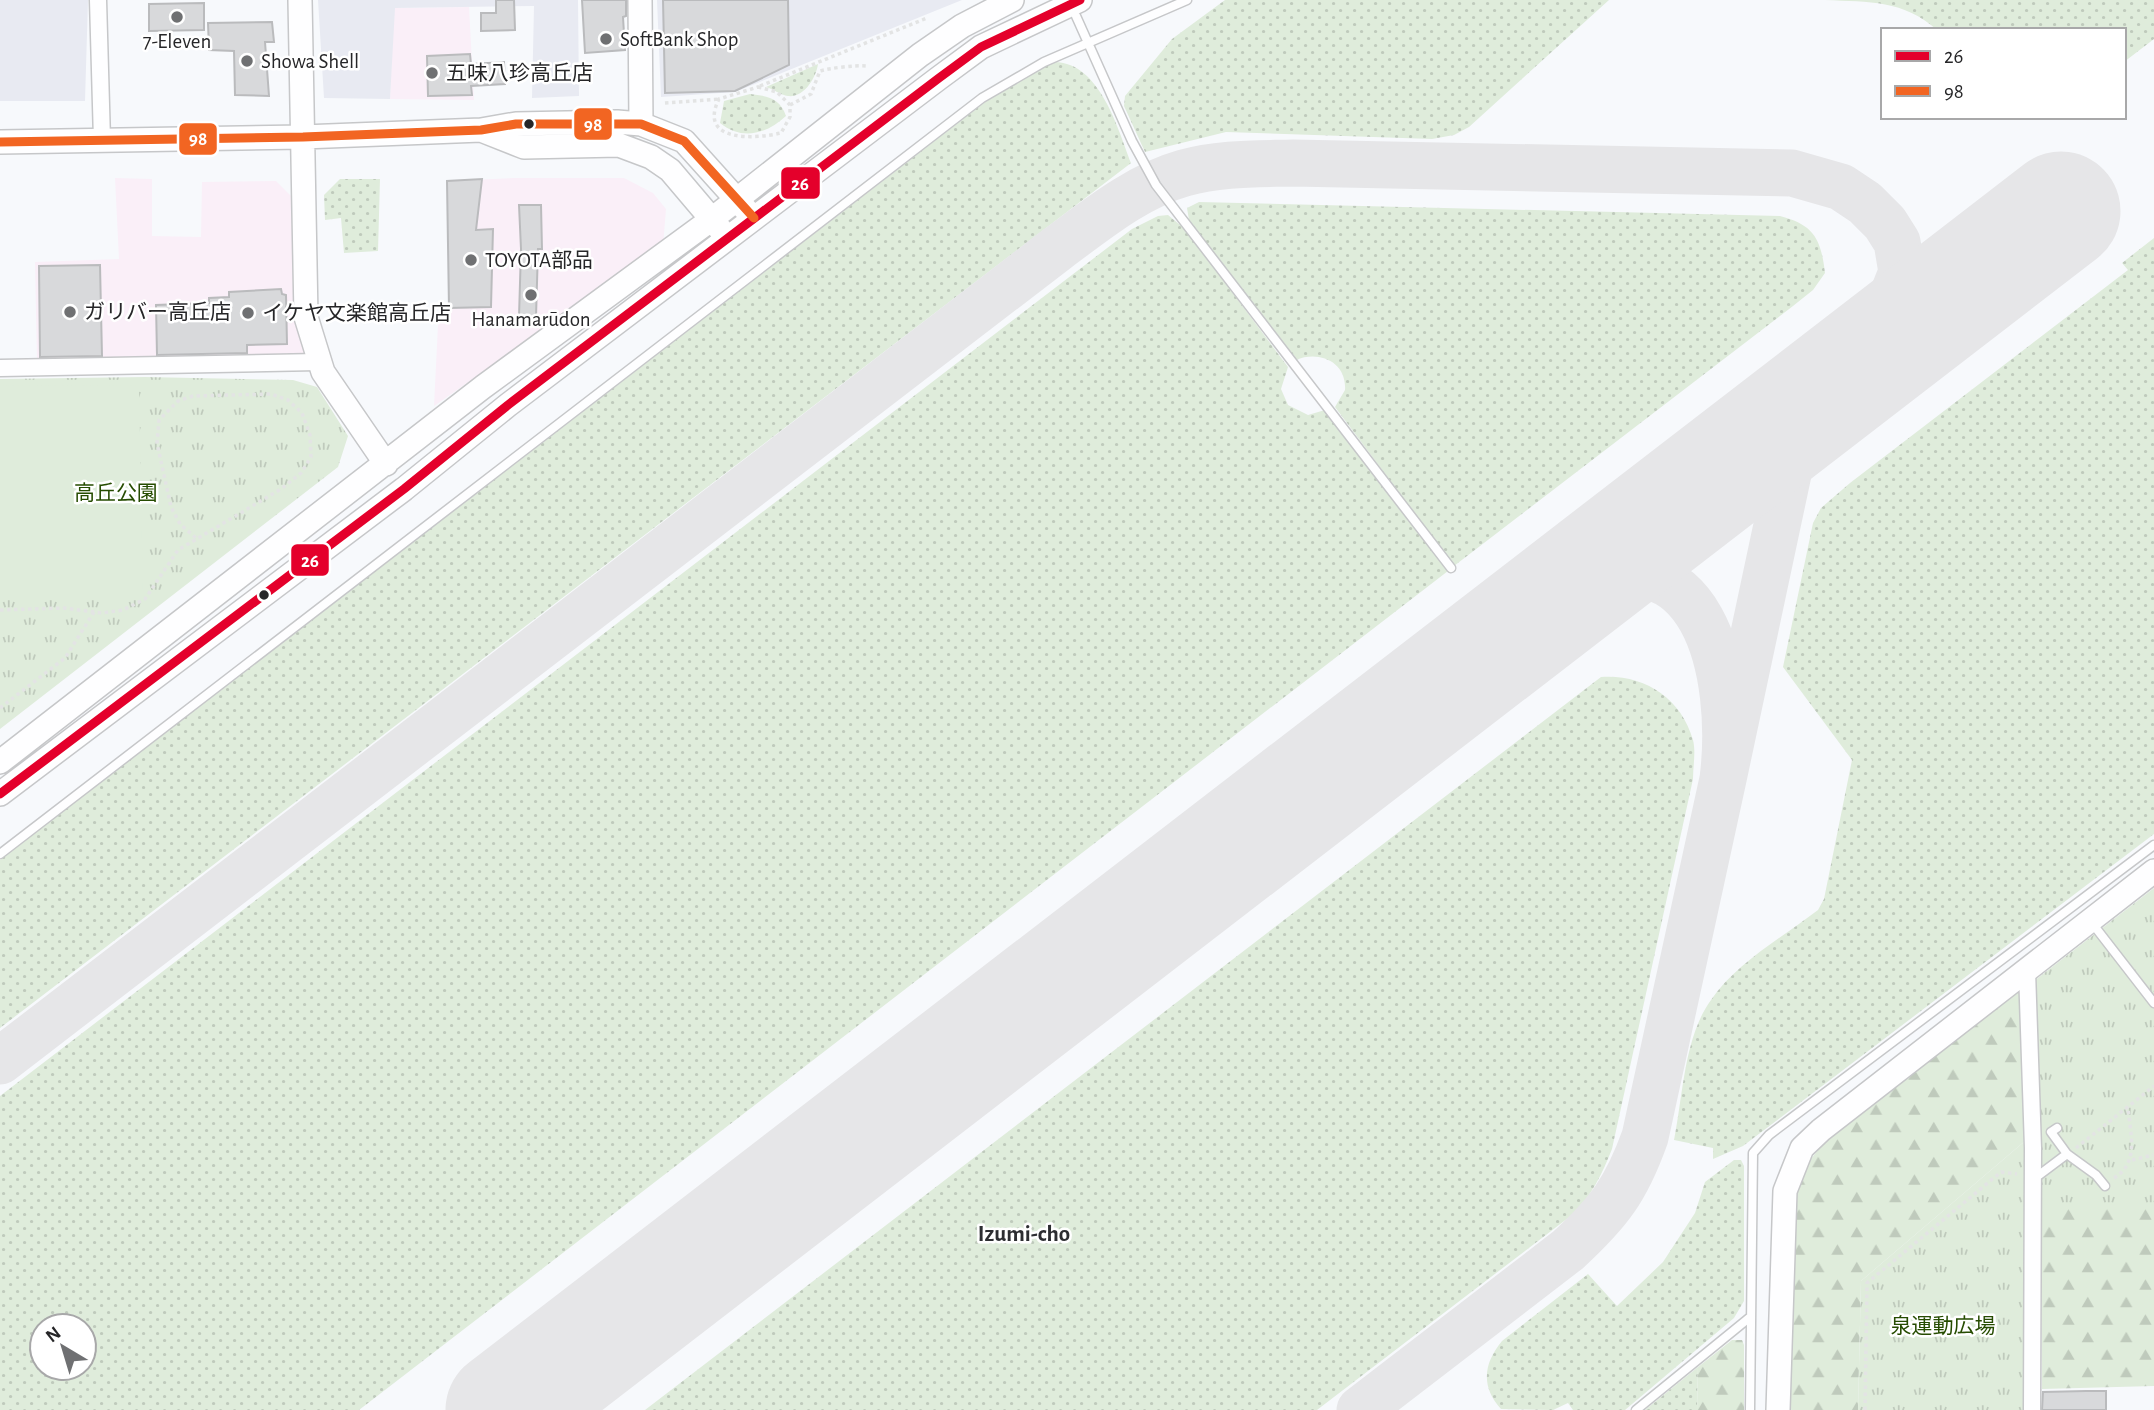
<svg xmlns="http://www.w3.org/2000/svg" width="2154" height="1410" viewBox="0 0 2154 1410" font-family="'Alegreya Sans','Noto Sans JP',sans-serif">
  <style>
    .commercial { fill: #faeff8 }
    .built { fill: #e8eaf2 }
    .grass { fill: url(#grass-dots); fill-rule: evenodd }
    .forest { fill: url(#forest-firs) }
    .park { fill: url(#park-tufts) }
    .garden { fill: #dfecdb }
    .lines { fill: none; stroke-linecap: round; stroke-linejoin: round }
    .taxiway { stroke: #e6e6e8; stroke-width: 47 }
    .runway { stroke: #e6e6e8; stroke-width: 119 }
    .building { fill: #d8d9db; stroke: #babbbd; stroke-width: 2 }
    .lane-casing { stroke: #c6c7c9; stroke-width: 11 }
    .street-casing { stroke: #c6c7c9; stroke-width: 19 }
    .secondary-casing { stroke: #c6c7c9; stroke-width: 26 }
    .path { stroke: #e3e4e4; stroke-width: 3.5; stroke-dasharray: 3.5 3.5; stroke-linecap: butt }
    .lane { stroke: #fefeff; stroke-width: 8 }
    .street { stroke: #fefeff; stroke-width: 16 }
    .secondary { stroke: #fefeff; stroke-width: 23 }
    .bus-1-casing { stroke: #fff; stroke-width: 14 }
    .bus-2-casing { stroke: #fff; stroke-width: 14 }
    .bus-1 { stroke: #e4002b; stroke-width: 9 }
    .bus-2 { stroke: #f26522; stroke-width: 9 }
    .poi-dot { fill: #6f7072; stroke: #fff; stroke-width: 2.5 }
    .bus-dot { fill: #262628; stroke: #fff; stroke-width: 2.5 }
    .labels { text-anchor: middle; stroke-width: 5; stroke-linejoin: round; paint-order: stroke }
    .poi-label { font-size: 21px; fill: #262628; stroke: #fff; text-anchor: start }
    .park-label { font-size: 21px; fill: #264c01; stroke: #fff }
    .neighbourhood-label { font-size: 23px; font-weight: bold; fill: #2c2d31; stroke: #fff }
    .line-badge { stroke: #fff; stroke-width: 2.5 }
    .badge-label { font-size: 19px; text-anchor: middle; font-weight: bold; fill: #fff }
  </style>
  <defs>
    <pattern id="grass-dots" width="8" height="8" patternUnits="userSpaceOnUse" patternTransform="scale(1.75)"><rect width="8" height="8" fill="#dfecdb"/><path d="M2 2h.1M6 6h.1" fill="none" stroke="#bfcabc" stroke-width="1.8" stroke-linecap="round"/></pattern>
    <pattern id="forest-firs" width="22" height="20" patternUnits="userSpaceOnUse" patternTransform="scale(1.75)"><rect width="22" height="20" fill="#dfecdb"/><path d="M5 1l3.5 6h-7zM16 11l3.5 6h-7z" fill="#bfcabc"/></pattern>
    <pattern id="park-tufts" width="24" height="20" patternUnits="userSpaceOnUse" patternTransform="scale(1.75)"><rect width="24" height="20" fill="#dfecdb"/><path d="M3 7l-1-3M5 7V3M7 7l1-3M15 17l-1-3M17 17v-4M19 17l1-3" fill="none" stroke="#bfcabc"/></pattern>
  </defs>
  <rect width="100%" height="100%" fill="#f7f9fc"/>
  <!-- commercial -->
  <path class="commercial" d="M469 7 474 100 390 99 394 8Z
    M115 178 152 179V236L201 237 202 182 276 181 297 202 314 362 37 363 35 262 119 259Z
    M514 178H624L653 193 666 209 663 246 434 406 438 325 449 308 447 181Z"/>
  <!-- built -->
  <path class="built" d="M0 0H88L85 101H0Z
    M318 0H578L579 96 532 98 534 6 395 8 390 99 324 98Z
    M657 0H962L735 92 661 97Z"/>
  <!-- grass -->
  <path class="grass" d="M1225 0H1609L1469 127 1454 135 1432 139 1226 132 1145 152 1124 106 1125 96 1172 39Z
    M1825 0H2154V39L2124 62V30H1937C1904 0 1869 2 1825 0Z
    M1055 62C1100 63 1118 129 1131 163L0 1028V860L980 106 1010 84Z
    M818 64C816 78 804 98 788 96 781 95 773 89 766 87Z
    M750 94C768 96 780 98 786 116 767 134 742 141 720 123L724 101Z
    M340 179H380L378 251 344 253 341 218 325 220 324 195Z
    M1199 202 1780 216C1815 225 1821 240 1825 273L1813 290 1793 306 1454 566 1335 407 1345 390C1347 362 1319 350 1296 360L1189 220 1187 208Z
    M1168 215 1185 229 1288 367 1281 389 1288 405 1308 415 1325 410 1448 571 359 1410H0V1096L1132 229 1158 216ZM42 1326H84V1368H42Z
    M2154 238V834L1743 1146 1713 1159V1148L1674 1140C1683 1096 1684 1037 1711 1000 1736 963 1783 937 1818 910L1824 899 1852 760 1783 667 1813 523 1821 508 1850 483 2128 270 2122 263Z
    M1601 677C1643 674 1681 697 1693 740 1696 752 1693 766 1693 779L1612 1149C1602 1174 1592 1196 1572 1215L1317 1410H645Z
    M1734 1160H1741L1744 1166V1301L1734 1318 1625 1410H1573L1568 1403 1553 1410 1501 1409C1481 1387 1483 1364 1502 1341L1588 1274 1617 1306 1663 1262 1695 1213 1705 1182Z
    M1698 1367 1697 1410H1645Z"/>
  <!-- forest -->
  <path class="forest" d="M2021 989 2025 1141 1861 1281 1858 1410H1788L1791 1207 1802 1170 1823 1144Z
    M2154 1090V1386L2042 1389 2041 1179Z
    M1732 1340H1742L1744 1345V1410H1697L1698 1367Z"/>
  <!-- park -->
  <path class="park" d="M145 377 293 380 317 387 348 436 338 467 0 729V379Z
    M2154 888V1209L2025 1207 2026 1410H1858L1861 1281 2025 1141 2034 981Z"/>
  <!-- garden -->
  <path class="garden" d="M139 385 143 590H0V386Z"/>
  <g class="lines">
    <!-- taxiway -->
    <path class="taxiway" d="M0 1061 1058 248C1096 220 1137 186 1184 173 1219 163 1256 164 1293 163L1792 173 1841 187 1865 203 1885 223 1897 242 1902 272 1879 330 1825 395 1792 455 1723 779
      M1360 1410 1568 1250C1609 1212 1626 1190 1645 1137L1723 779C1736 675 1704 519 1565 594"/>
    <!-- runway -->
    <path class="runway" d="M505 1410 2061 211"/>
  </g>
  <!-- building -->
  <path class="building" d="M496 0H514L515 30 481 31V13H496Z
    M582 0H626V16L623 17 625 50 585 53Z
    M663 0H788L789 65 735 91 665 93Z
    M204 3V30L149 31V4Z
    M272 22 274 42H265L269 96 235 95 234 51 209 50 208 23Z
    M470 54 471 64 504 62 505 84 471 86 472 95 428 96 427 56Z
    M482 179 476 230 493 229 491 307 449 308 447 181Z
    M519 205H541L542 249H538L536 317H519L521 249Z
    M100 265 102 356 40 357 39 266Z
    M281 289 282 294 286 295 287 344 247 345V353L157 355 156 305 209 303V298L229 297V292Z
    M2086 1391H2106V1410H2042L2043 1392Z"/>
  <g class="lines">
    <defs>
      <path id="lane" d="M1076 16 1132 141 1156 185 1451 568
        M0 854 982 98 1044 62 1187 0
        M2092 923 2154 1003
        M2067 1154 2096 1175 2105 1186
        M2033 1175H2039L2067 1154 2051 1132 2057 1128
        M1636 1410 1749 1318
        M1750 1410 1753 1153 1769 1135 2154 845"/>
      <path id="street" d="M98 0 102 140
        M0 368 318 362
        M2027 971 2033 1148 2032 1410"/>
      <path id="secondary" d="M300 0 306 317 323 372 386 464
        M640 0 641 124
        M481 130 524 147 619 145 651 157 670 170 720 229
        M0 142 303 137 481 130 516 124 617 122 641 124 684 141 747 211
        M0 762 483 387 712 219 920 55 962 26 1012 0
        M0 794 404 489 508 405 939 78 981 47 1080 0
        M1778 1410 1785 1191 1802 1148 1821 1130 2154 871"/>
    </defs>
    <!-- lane casing -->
    <use href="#lane" class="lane-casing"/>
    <!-- street casing -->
    <use href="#street" class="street-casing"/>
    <!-- secondary casing -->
    <use href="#secondary" class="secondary-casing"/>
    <!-- path -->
    <path class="path" d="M760 86 927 18
      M758 87 777 92 790 105V117L781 133C756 139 697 143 719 99Z
      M665 103 719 99
      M790 105 811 94 820 71C830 68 855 65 866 66
      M0 610 64 608 102 613 123 610 145 599 178 550 281 489 301 473 311 457 310 435 302 413 288 400 271 394 193 396 178 401 159 420 157 443 171 507 180 524 196 538
      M0 708 65 658 94 612
      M2076 1148 2154 1086
      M2132 1160 2153 1155
      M2114 1178C2140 1162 2130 1134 2128 1107
      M1865 1410 1867 1283 2001 1172 2017 1174"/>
    <!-- lane -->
    <use href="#lane" class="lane"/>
    <!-- street -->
    <use href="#street" class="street"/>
    <!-- secondary -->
    <use href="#secondary" class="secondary"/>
    <defs>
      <path id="bus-1" d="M0 794 404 489 508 405 939 78 981 47 1080 0"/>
      <path id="bus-2" d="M0 142 303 137 481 130 516 124H641L684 141 754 218"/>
    </defs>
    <!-- bus-1 casing -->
    <use href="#bus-1" class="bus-1-casing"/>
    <!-- bus-2 casing -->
    <use href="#bus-2" class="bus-2-casing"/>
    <!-- bus-1 -->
    <use href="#bus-1" class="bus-1"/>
    <!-- bus-2 -->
    <use href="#bus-2" class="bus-2"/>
  </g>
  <!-- markers -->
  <g class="poi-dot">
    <circle cx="177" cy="17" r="7"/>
    <circle cx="606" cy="39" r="7"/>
    <circle cx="247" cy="61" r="7"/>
    <circle cx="432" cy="73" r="7"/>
    <circle cx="471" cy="260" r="7"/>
    <circle cx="531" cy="295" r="7"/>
    <circle cx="70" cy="312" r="7"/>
    <circle cx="248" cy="313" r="7"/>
  </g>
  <g class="bus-dot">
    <circle cx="529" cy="124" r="6"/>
    <circle cx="264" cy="595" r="6"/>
  </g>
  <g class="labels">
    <!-- poi labels -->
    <g class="poi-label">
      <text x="620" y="46">SoftBank Shop</text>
      <text x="177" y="48" text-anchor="middle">7-Eleven</text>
      <text x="261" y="68">Showa Shell</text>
      <text x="446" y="80">五味八珍高丘店</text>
      <text x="485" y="267">TOYOTA部品</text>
      <text x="84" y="319">ガリバー高丘店</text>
      <text x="262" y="320">イケヤ文楽館高丘店</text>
      <text x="531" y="326" text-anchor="middle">Hanamarūdon</text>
    </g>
    <!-- park labels -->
    <g class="park-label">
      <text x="116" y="500">高丘公園</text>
      <text x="1943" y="1333">泉運動広場</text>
    </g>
    <!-- neighbourhood labels -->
    <g class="neighbourhood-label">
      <text x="1024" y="1241">Izumi-cho</text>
    </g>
  </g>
  <g class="line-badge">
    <rect x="573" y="107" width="40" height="34" rx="7" fill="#f26522"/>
    <rect x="178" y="122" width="40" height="34" rx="7" fill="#f26522"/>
    <rect x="780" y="166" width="41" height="34" rx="7" fill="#e4002b"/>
    <rect x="290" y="543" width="40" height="34" rx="7" fill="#e4002b"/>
  </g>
  <g class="badge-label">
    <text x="593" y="131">98</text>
    <text x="198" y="145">98</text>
    <text x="800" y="190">26</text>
    <text x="310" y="567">26</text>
  </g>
  <!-- legend -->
  <rect x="1881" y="28" width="245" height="91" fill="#ffffff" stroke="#a8a8a9" stroke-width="2"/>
  <rect x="1895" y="51" width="35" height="10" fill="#e4002b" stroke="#a8a8a9" stroke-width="2"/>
  <text x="1944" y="63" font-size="21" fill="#262628">26</text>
  <rect x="1895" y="86" width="35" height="10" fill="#f26522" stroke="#a8a8a9" stroke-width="2"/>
  <text x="1944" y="98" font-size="21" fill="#262628">98</text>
  <!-- north arrow -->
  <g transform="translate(63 1347) rotate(322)"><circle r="33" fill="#ffffff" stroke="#a8a8a9" stroke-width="2"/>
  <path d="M0-5L12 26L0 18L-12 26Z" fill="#6f7072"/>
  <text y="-10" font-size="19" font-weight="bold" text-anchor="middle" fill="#262628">N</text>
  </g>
</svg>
